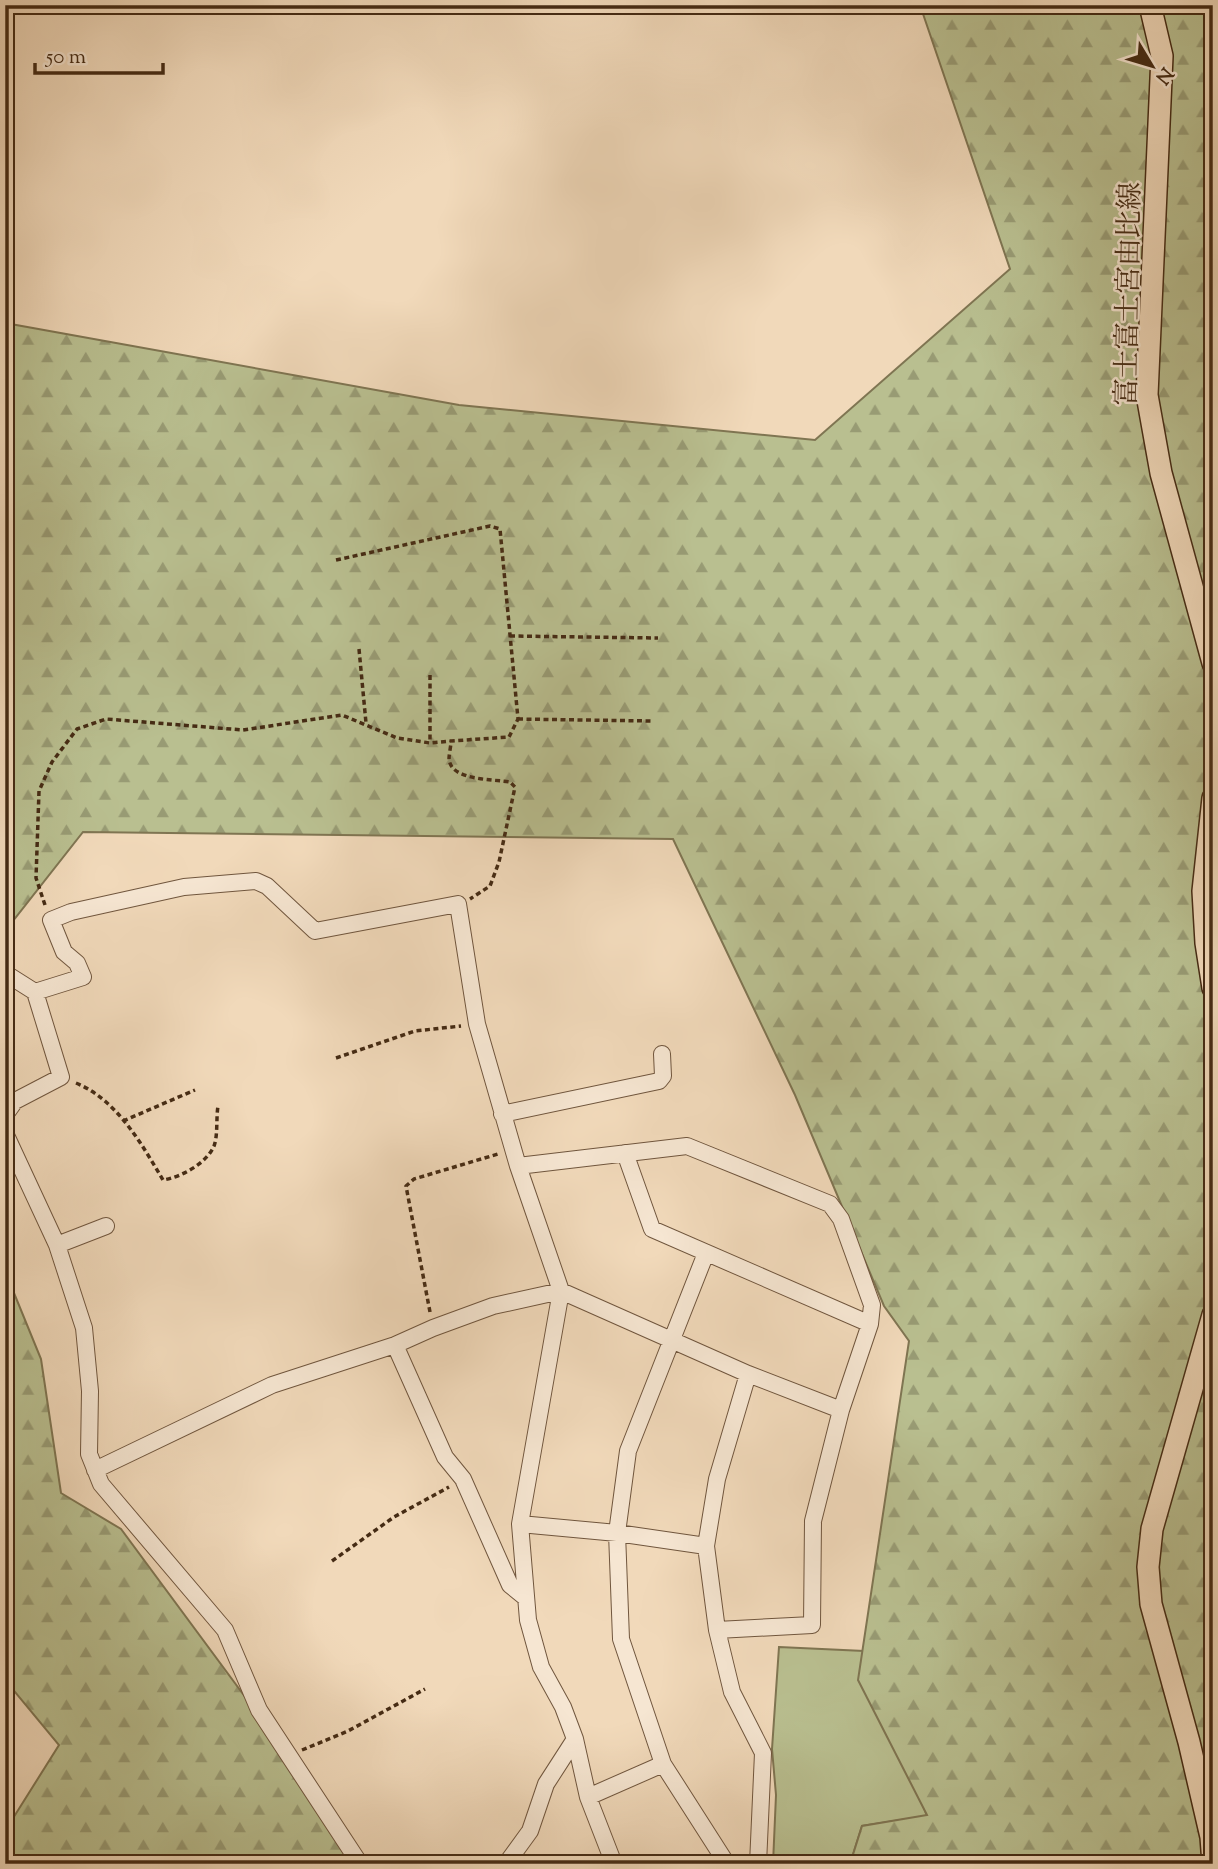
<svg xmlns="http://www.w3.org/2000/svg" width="1218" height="1869" viewBox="0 0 1218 1869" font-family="'Sorts Mill Goudy','Noto Serif JP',serif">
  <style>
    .grass { fill: #b9bf90; stroke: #7f7552; stroke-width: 2 }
    .forest { fill: url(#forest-firs); stroke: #7f7552; stroke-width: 2 }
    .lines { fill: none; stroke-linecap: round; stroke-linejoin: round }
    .minor-casing { stroke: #70563e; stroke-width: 18 }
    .major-casing { stroke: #452b14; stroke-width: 24 }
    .path { stroke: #452b14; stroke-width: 3.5; stroke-dasharray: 5 3.5; stroke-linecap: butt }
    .minor { stroke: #f6e6d2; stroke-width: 16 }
    .major { stroke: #f1d9ba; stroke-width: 21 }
    .labels { text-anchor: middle; stroke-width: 5; stroke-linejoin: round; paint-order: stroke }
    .street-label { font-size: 28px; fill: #452b14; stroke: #f6e6d2 }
  </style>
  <defs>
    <pattern id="forest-firs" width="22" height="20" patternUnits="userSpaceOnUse" patternTransform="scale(1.75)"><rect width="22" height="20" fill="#b9bf90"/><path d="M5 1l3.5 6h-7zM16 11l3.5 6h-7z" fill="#989b74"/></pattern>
  </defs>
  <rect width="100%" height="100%" fill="#f1d9ba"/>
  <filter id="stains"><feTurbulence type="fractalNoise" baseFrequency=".00286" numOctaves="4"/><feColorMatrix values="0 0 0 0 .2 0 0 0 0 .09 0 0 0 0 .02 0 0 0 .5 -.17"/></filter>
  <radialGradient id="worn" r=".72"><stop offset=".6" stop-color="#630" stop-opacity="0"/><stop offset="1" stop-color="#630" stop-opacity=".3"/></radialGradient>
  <!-- grass -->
  <path class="grass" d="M779 1647 864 1651 927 1816 862 1826 850 1864H773L776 1795 772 1749Z"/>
  <!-- forest -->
  <path class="forest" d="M920 5H1213V1864H850L862 1826 927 1815 858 1680 909 1341 884 1306 795 1095 673 839 83 832 5 931V323L459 405 815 440 1010 269Z
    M5 1271 41 1359 61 1493 121 1529 305 1778 365 1864H5V1831L59 1745 5 1680Z"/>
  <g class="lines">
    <defs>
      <path id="minor" d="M5 973 35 992 61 1077 15 1101 5 1115
        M35 992 83 977 77 963 64 952 51 920 71 912 184 887 256 881 267 886 315 931 458 904 477 1024 518 1166 561 1291 520 1524 528 1620 541 1667 563 1707 575 1739 588 1797 614 1864
        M502 1114 659 1081 663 1076 662 1054
        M5 1133 57 1245 84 1328 90 1391 89 1454 101 1484 225 1630 259 1710 360 1864
        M625 1153 652 1229 870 1324
        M518 1166 687 1146 830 1204 841 1219 872 1305 870 1324 841 1410 813 1521 812 1625 717 1630 732 1692 763 1753 758 1864
        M57 1245 106 1226
        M706 1253 628 1451 617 1533 621 1639 663 1764 727 1864
        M395 1345 445 1457 463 1479 510 1585 526 1598
        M95 1470 272 1385 395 1345 433 1328 493 1306 561 1291 748 1374 841 1410
        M520 1524 617 1533 706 1546
        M717 1630 706 1546 717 1479 748 1374
        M588 1797 663 1764
        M506 1864 530 1831 546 1784 575 1739"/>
      <path id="major" d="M1150 5 1162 56 1147 395 1161 473 1213 663
        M1213 798 1203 891 1206 943 1213 988
        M1213 1864 1211 1837 1189 1742 1151 1604 1148 1567 1152 1529 1213 1315"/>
    </defs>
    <!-- minor casing -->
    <use href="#minor" class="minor-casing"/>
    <!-- major casing -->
    <use href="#major" class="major-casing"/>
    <!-- path -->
    <path class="path" d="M336 560 490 526 500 529 518 719 509 737 451 741C451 746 449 754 449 759 451 781 493 779 510 782L515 787 499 862 490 886 470 899
      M510 636 658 638
      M359 649 366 723
      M430 675V743
      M518 719 653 721
      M45 905 36 878 39 791 52 762 77 729 106 719 243 730 342 715 397 738 430 743 451 741
      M336 1058 415 1031 461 1026
      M76 1083C117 1100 141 1143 163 1180 181 1177 206 1164 214 1146 218 1136 216 1118 218 1106
      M123 1121 195 1090
      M430 1312 406 1186 414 1179 498 1154
      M332 1561 394 1517 449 1487
      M302 1750 348 1731 425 1689"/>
    <!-- minor -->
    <use href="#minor" class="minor"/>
    <!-- major -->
    <use href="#major" class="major"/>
  </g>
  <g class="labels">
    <!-- street labels -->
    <g class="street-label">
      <text transform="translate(1127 294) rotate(-89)" y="10">富士富士宮由比線</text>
    </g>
  </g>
  <!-- margin -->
  <rect width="1218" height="1869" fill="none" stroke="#f1d9ba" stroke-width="28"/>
  <rect x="7" y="7" width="1204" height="1855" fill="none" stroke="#452b14" stroke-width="3.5"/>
  <rect x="14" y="14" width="1190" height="1841" fill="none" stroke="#452b14" stroke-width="2"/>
  <!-- north arrow -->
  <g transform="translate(1152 66) rotate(128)" stroke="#f6e6d2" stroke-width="5" paint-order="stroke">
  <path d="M0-5L12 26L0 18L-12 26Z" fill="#452b14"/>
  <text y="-10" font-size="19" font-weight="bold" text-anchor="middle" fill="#452b14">N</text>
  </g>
  <!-- scale -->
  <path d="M35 63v10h128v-10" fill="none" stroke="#452b14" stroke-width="3.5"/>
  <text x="46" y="63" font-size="21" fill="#452b14" stroke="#f6e6d2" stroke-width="5" paint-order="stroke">50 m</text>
  <rect width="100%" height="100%" filter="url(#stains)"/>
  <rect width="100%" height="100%" fill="url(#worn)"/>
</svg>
